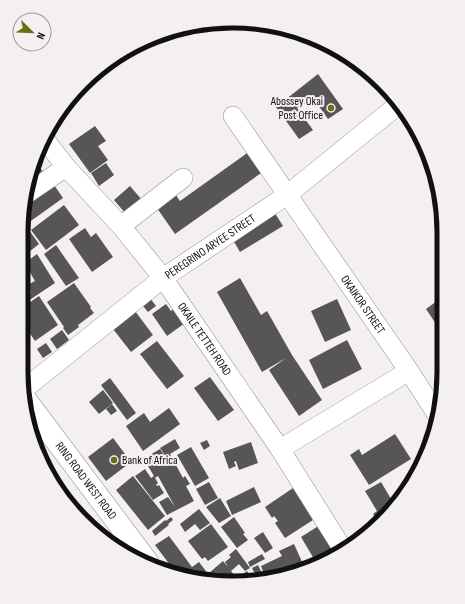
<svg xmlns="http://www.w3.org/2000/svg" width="465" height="604" viewBox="0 0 465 604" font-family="'Sofia Sans Condensed',sans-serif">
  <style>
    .building { fill: #585559 }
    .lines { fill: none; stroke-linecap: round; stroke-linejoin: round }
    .minor-casing { stroke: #928f93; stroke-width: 20 }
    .major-casing { stroke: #928f93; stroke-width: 23 }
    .minor { stroke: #fff; stroke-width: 19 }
    .major { stroke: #fff; stroke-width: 22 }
    .poi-dot { fill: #6c6e10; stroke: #f3eff3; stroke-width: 1.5 }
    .labels { text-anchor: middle; stroke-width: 4; stroke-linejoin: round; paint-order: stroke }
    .poi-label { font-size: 12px; fill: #111012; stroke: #f3eff3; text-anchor: end }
    .street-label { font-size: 12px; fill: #111012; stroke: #f3eff3 }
    .rim { fill: none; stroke: #111012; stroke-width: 5 }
  </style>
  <rect width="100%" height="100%" fill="#f3eff3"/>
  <!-- building -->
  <path class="building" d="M318 74 343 109 328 119 313 98 297 108 313 130 299 139 276 107Z
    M95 126 106 141 98 146 108 160 90 173 69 144Z
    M250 151 264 171 175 234 150 198 169 185 180 201Z
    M36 162 46 176 26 190 28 178Z
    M106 163 114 175 99 186 91 173Z
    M52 182 63 198 21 228 24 202Z
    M130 186 142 200 126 214 114 200Z
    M64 205 79 225 46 250 31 230Z
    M273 210 283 226 240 252 230 235Z
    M26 226 39 244 29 252 23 243 21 244V229Z
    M85 228 91 237 96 233 113 257 92 272 69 239Z
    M56 245 79 278 66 286 44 254Z
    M24 246 30 255 25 259 21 254V248Z
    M37 254 55 283 25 303 22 298 31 292 27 285 35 281 28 269 30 268 26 262Z
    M240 278 261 315 267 311 292 355 322 400 299 416 269 370 286 358 262 372 217 292Z
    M74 283 91 307 90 308 94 313 78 325 79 327 68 335 63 328 64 327 47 302Z
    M147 294 156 306 148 312 138 300Z
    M39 296 58 325 35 341 21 320V308L26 305 27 306 26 305Z
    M21 298 25 304 21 307Z
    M337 299 351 330 325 342 311 311Z
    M437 301 442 309V324L438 327 426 309Z
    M166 304 171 311 175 308 185 323 167 336 152 314Z
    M135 311 153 335 131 352 113 329Z
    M62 330 69 340 57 349 50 339Z
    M347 340 362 369 323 389 309 360Z
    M157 341 184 376 167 389 140 354Z
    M46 343 52 352 43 358 37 349Z
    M210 377 234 410 218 421 194 388Z
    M110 378 136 413 127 420 101 385Z
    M103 390 113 403 99 414 89 402Z
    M112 404 117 411 111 415 106 409Z
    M169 408 180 424 143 451 126 426 144 413 150 422Z
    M395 434 411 459 369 485 350 455 359 449 362 455Z
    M113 438 131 462 106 481 88 457Z
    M175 439 180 448 170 454 183 478 185 476 190 484 186 486 194 501 167 515 159 502 168 497 175 507 158 476 155 478 158 483 156 485 157 486 159 485 164 493 153 500 135 476 145 469 151 478 154 476 148 466 166 457 160 448Z
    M207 440 210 446 204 450 200 443Z
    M251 442 258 463 239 470 236 461 234 462 236 466 229 469 223 452Z
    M191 447 209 478 195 486 177 455Z
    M160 449 164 455 152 463 148 456Z
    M133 476 165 516 148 530 116 490Z
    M209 482 218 498 205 505 196 489Z
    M381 482 394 504 377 520 373 514 377 511 365 491Z
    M254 487 261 502 232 515 226 501Z
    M293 488 313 520 285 538 275 523 278 521 274 516 272 518 265 507Z
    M220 498 231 516 219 523 206 507Z
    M199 509 210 523 200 530 195 524 185 532 180 524Z
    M171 517 173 520 168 524 169 525 155 536 152 531 165 520 166 521Z
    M234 517 245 533 243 534 248 540 237 548 221 527Z
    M211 524 228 547 208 561 205 557 202 559 188 541Z
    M320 525 338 554 317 564 301 537Z
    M263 532 273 548 265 553 254 538Z
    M169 536 192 567 180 575 176 573 155 545Z
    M294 544 303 564 280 576 266 579 261 566 282 556 279 551Z
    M236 549 250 568 245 571 239 564 231 571 235 576 228 581 201 580 223 561 228 567 225 562 231 557 229 555Z
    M262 554 265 559 250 567 248 562Z
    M199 562 206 571 195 579 181 575Z
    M258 565 265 579 258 580 252 568Z
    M247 571 254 581 241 582 245 580 241 575Z"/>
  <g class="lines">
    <defs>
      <g id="minor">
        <path id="s1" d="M233 116 409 371 438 416"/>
        <path id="s2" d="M46 141 66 167 121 226 163 278 280 449 344 551"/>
        <path d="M25 195 66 167"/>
        <path d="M121 226 183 178"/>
        <path id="s3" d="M23 390 163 278 287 195 398 105"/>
        <path d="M280 449 409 371"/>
      </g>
      <g id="major">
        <path id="s4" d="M25 399 148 563"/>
      </g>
    </defs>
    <!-- minor casing -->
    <use href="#minor" class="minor-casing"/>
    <!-- major casing -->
    <use href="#major" class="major-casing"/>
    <!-- minor -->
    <use href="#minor" class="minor"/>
    <!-- major -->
    <use href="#major" class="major"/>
  </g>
  <!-- markers -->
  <g class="poi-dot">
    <circle cx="331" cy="108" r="4"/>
    <circle cx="114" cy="460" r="4"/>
  </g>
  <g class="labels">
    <!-- poi labels -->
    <g class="poi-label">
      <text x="323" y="105">Abossey Okai<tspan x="323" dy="14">Post Office</tspan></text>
      <text x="122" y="464" text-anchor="start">Bank of Africa</text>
    </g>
    <!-- street labels -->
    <g class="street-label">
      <text dy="4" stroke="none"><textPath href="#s3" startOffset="236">PEREGRINO ARYEE STREET</textPath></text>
      <text dy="4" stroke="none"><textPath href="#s1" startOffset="229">OKAIKOR STREET</textPath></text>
      <text dy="4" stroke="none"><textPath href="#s2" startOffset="254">OKAILE TETTEH ROAD</textPath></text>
      <text dy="4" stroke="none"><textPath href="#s4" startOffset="102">RING ROAD WEST ROAD</textPath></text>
    </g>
  </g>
  <!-- crop -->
  <path d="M0 0H465V604H0ZM232 28H233A204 204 0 0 1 437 232V372A204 204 0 0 1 233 576H232A204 204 0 0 1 28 372V232A204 204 0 0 1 232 28Z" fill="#f3eff3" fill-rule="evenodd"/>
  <path class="rim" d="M232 28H233A204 204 0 0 1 437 232V372A204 204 0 0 1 233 576H232A204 204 0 0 1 28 372V232A204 204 0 0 1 232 28Z"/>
  <!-- north arrow -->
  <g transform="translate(32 32) rotate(113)"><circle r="19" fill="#f3eff3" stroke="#999699"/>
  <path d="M0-3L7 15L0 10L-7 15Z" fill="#6c6e10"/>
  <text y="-6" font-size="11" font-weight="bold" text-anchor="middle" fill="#111012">N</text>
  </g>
</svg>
